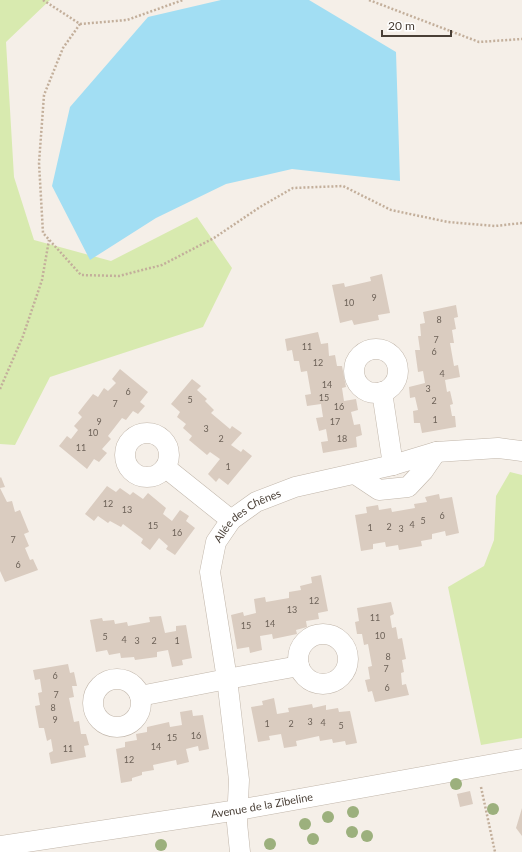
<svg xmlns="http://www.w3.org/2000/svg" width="522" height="852" viewBox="0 0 522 852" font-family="Lato,sans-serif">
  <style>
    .green { fill: #d8eaaf }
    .water { fill: #a2def3 }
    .building { fill: #daccc0 }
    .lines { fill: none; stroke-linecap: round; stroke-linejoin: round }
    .minor-casing { stroke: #c1b6aa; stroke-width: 21 }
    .path { stroke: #c3af9b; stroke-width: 2.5; stroke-dasharray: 2 2; stroke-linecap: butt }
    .minor { stroke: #fff; stroke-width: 20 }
    .tree { fill: #9cb07d }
    .labels { text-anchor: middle; stroke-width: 3.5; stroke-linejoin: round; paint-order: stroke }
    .number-label { font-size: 9px; fill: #6d6258 }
    .street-label { font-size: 11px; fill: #493f36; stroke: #fff }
  </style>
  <rect width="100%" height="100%" fill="#f5efe8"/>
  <!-- green -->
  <path class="green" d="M0 0H50L6 42 14 177 34 240 111 261 197 217 232 268 203 327 50 377 15 445 0 444Z
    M510 472 522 475V738L481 745 448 587 484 566 494 540 496 496Z"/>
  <!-- water -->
  <path class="water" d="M221 0H309L396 52 400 181 292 169 226 184 156 218 90 260 52 186 70 107 148 17Z"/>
  <!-- building -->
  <path class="building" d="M382 274 390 313 378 315 379 320 354 325 352 320 340 323 332 285 344 283 345 287 371 281 370 277Z
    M456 305 458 317 454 318 456 329 452 330 454 343H450L454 366 458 365 460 377 445 380 447 392 450 391 453 404 450 405 452 416H455L456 427 422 433 420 423H414L413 411 418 410 415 397 410 398 409 387 425 383 423 371 418 372 415 350H420L418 336H421L420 324 425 323 423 312Z
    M318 332 321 344 328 343 329 356 335 355 337 366H342L346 387 342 388 344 401 356 399 358 410 351 412 354 425 360 424 362 435 356 437 357 447 323 453 321 442 328 441 326 429 319 431 316 418 323 417 321 404 307 406 305 395 311 394 307 371 301 372 299 361H294L292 350 287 351 285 339Z
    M120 369 148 392 140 402 145 406 138 414 133 411 126 420 122 418 108 436 111 439 102 449 107 453 99 462 94 459 87 469 59 446 67 436 71 439 78 430 74 426 82 417 78 413 85 404 93 394 98 397 104 388 108 391 116 383 112 379Z
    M192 379 201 386 197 390 207 399 205 401 214 410 211 413 230 429 232 426 242 433 231 445 241 452 243 449 252 456 228 485 219 478 216 482 208 474 220 459 210 452 207 455 189 440 192 436 183 428 186 424 177 417 180 412 171 404Z
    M1 477 5 487 0 488 7 502 12 501 15 512 20 510 29 532 24 534 29 546 25 548 30 560 33 559 38 570 5 582 0 571V478Z
    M107 486 116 492 120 488 130 495 133 492 143 499 148 493 166 508 163 514 172 521 180 510 189 516 186 521 195 528 175 555 166 549 168 546 159 538 150 550 141 543 143 539 123 524 121 527 110 521 108 523 98 516 94 521 85 514Z
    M439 494 440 499 452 497 459 533 446 536 445 531 432 534V539L421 541 422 546 399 550 398 545 386 547 385 542 373 544V549L361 551 355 515 367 513 366 507 378 505 379 510 391 508 392 512 415 508 414 504 427 502 425 497Z
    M321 575 328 611 318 613 319 619 306 621 307 627 296 630 297 634 273 639 272 634 260 636 262 650 250 653 249 647 237 649 231 615 243 612 244 616 256 613 254 599 265 597 266 602 289 598V592L301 590 300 586 312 583 311 577Z
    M391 602 394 614 390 616 392 628 396 627 398 639 402 638 406 659 402 660 404 672 401 673 402 685 406 684 409 695 375 702 372 691 368 692 365 680 370 679 368 667 372 666 368 644 364 645 362 634H357L355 622 359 621 357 608Z
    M161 616 165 633 176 631V626L186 625 192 658 182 660 183 665 172 667 168 650 157 652V657L135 660 134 657 121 658 120 653 109 655 107 650 96 652 90 620 102 618 103 621 114 620 115 624 127 622 128 626 150 622 149 617Z
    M68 664 70 673 74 672 77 686H72L74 697 69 698 74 722 79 721 81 734H86L89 745 84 746 86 757 51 764 49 753 53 751 51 739 47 741 44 728H39L35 706 40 705 38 693 42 692 40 679 35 680 33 670Z
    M274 698 277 714 289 712 288 708 312 704 313 708 326 705V710L338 708 339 712 350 711 357 743 346 745 345 741 333 743 332 739 320 741 319 736 296 741 297 746 284 748 281 734 269 736 270 740 258 742 251 707 263 705 262 701Z
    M192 710 193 716 203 715 209 749 199 751 198 746 186 749 189 762 177 765 176 760 153 765 154 770 142 772V775L132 778V781L121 783 116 749 125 747V742L137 740 136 734 147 732V727L169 722 170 727 182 725 180 712Z
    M470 791 473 804 460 807 457 794Z
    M522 808V836L516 828Z"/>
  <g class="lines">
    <defs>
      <g id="minor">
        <circle cx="376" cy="371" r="22"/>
        <path d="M382 392 393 465"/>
        <circle cx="147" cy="455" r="22"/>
        <path d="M166 468 231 520"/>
        <path d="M355 474 379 490 408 487 423 471 436 452"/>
        <circle cx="323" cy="659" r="25"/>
        <circle cx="117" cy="703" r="24"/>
        <path d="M140 696 227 679 299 666"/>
        <path id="s1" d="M0 846 238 810 522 759"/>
        <path id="s2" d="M240 852 237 823 239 780 227 679 210 572 216 542 231 520 256 502 295 487 393 465 436 452 498 448 522 451"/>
      </g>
    </defs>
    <!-- minor casing -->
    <use href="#minor" class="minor-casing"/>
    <!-- path -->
    <path class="path" d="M43 0 80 24 127 20 183 0
      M369 0 479 42 522 39
      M80 24 63 48 44 95 39 163 43 233 81 275 119 276 162 265 214 238 260 207 293 188 343 186 391 210 448 222 495 226 522 223
      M0 389 23 336 42 280 49 240
      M481 787 495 852"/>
    <!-- minor -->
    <use href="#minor" class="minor"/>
  </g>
  <!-- trees -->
  <g class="tree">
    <circle cx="456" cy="784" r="6"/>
    <circle cx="493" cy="809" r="6"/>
    <circle cx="353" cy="812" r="6"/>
    <circle cx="328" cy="817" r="6"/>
    <circle cx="305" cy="824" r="6"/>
    <circle cx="352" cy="832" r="6"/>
    <circle cx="367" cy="836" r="6"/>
    <circle cx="313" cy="839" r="6"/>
    <circle cx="270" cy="844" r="6"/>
    <circle cx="161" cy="845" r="6"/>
  </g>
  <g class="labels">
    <!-- number labels -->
    <g class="number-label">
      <text x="374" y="301">9</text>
      <text x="349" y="306">10</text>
      <text x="439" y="323">8</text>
      <text x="436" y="343">7</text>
      <text x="307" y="350">11</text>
      <text x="434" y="355">6</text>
      <text x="318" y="366">12</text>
      <text x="442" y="377">4</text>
      <text x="327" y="388">14</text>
      <text x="428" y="392">3</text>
      <text x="128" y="395">6</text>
      <text x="324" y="401">15</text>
      <text x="190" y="403">5</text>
      <text x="434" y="404">2</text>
      <text x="115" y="407">7</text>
      <text x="339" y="410">16</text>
      <text x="435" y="423">1</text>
      <text x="99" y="425">9</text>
      <text x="335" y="425">17</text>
      <text x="206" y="432">3</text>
      <text x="93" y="436">10</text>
      <text x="221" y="442">2</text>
      <text x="342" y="442">18</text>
      <text x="81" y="451">11</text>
      <text x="228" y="470">1</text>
      <text x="108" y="507">12</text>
      <text x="127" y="513">13</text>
      <text x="442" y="519">6</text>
      <text x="423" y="524">5</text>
      <text x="412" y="528">4</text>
      <text x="153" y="529">15</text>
      <text x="389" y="530">2</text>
      <text x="370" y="531">1</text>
      <text x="401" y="532">3</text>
      <text x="177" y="536">16</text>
      <text x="13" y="543">7</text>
      <text x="18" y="568">6</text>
      <text x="314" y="604">12</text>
      <text x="292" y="613">13</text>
      <text x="375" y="621">11</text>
      <text x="270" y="627">14</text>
      <text x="246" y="629">15</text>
      <text x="380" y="639">10</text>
      <text x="105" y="640">5</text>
      <text x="124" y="643">4</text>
      <text x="137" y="644">3</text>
      <text x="154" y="644">2</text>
      <text x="177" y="644">1</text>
      <text x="388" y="660">8</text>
      <text x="386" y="672">7</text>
      <text x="55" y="679">6</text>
      <text x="387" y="691">6</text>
      <text x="56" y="698">7</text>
      <text x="53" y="711">8</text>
      <text x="55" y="723">9</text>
      <text x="310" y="725">3</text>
      <text x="323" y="726">4</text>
      <text x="267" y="727">1</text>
      <text x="291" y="727">2</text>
      <text x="341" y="729">5</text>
      <text x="196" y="739">16</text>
      <text x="172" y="741">15</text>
      <text x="156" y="750">14</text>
      <text x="68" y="752">11</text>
      <text x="129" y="763">12</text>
    </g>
    <!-- street labels -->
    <g class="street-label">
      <text dy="4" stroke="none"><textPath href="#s2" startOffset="355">Allée des Chênes</textPath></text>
      <text dy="4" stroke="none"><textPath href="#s1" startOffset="265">Avenue de la Zibeline</textPath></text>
    </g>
  </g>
  <!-- scale -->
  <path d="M382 30v6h69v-6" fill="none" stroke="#493f36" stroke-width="2"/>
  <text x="388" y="30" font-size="12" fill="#493f36" stroke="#ffffff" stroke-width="3" paint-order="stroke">20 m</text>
</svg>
